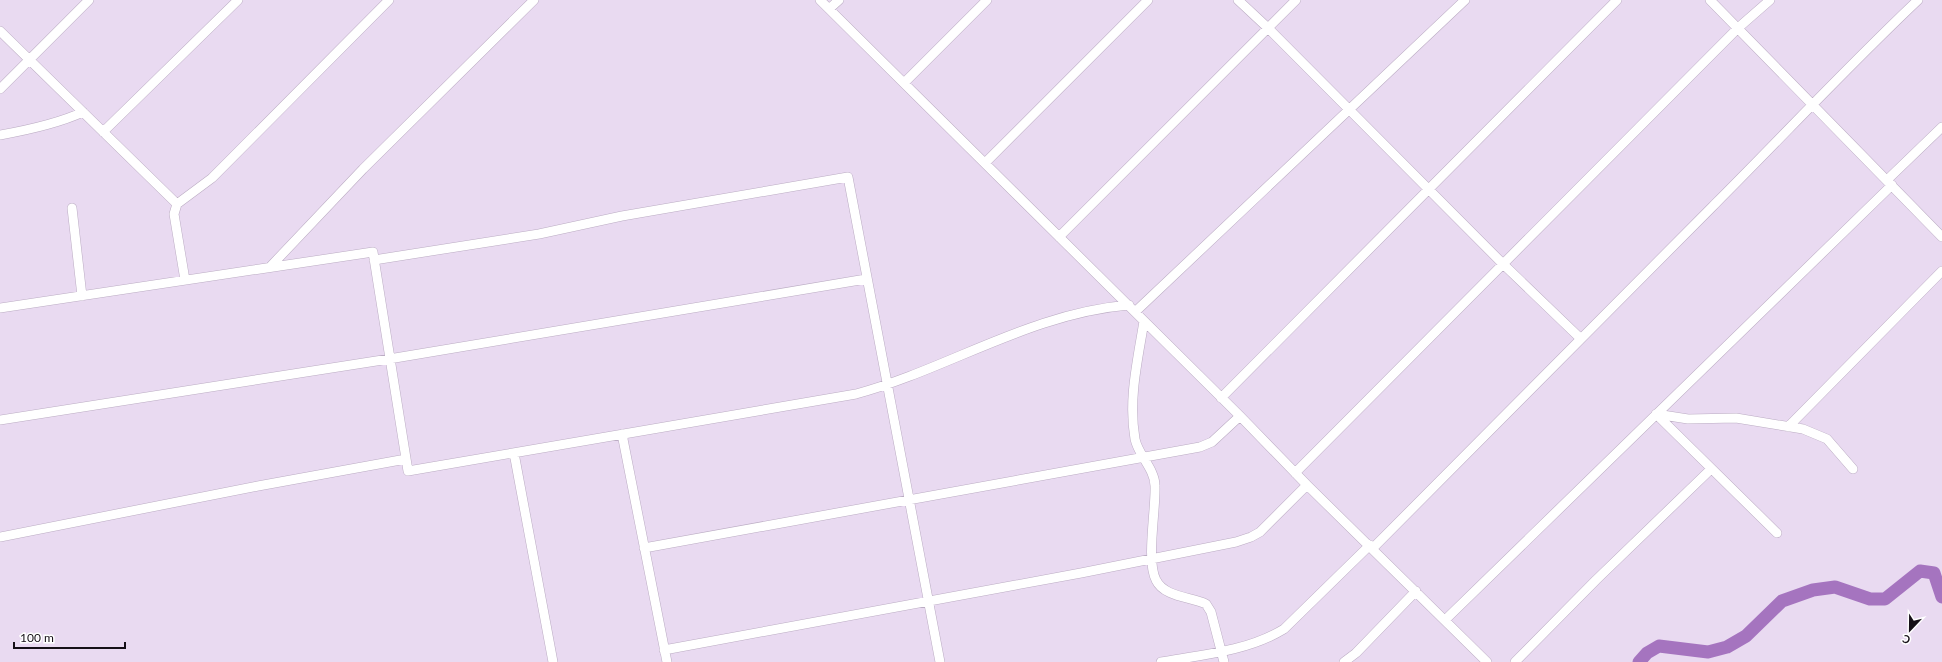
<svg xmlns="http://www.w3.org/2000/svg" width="1942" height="662" viewBox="0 0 1942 662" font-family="Lato,sans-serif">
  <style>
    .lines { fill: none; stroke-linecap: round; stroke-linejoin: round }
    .river { stroke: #a574bf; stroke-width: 13 }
    .minor-casing { stroke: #bbacc3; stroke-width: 10 }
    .minor { stroke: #fff; stroke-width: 9 }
  </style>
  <rect width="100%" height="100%" fill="#e9daf1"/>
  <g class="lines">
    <!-- river -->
    <path class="river" d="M1639 662 1647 653 1659 646 1708 652 1727 647 1746 636 1782 601 1813 590 1835 587 1870 599H1885L1920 571 1934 573 1942 597"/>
    <defs>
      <path id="minor" d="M820 0 1240 416 1307 485 1487 662
        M1238 0 1268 28 1502 263 1580 338
        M1710 0 1942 237
        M829 9 839 0
        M0 31 177 204
        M904 83 987 0
        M0 89 89 0
        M103 132 238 0
        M0 135C28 130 57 124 83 112
        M985 163 1148 0
        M1887 180 1942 127
        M72 208 82 296
        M1059 237 1296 0
        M374 260 539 234 622 216 848 177 940 662
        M270 267 363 169 534 0
        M185 280 174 214 177 204 212 178 389 0
        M0 308 373 252 408 471 856 394C948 369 1031 313 1129 305
        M1135 312 1465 0
        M1144 321C1138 359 1128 399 1135 439 1138 455 1155 469 1155 486 1156 509 1146 561 1156 580 1164 597 1191 597 1206 604L1211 612 1224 662
        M1221 398 1617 0
        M1656 414 1688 419 1736 418 1803 429 1827 439 1853 469
        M1656 414 1777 533
        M0 420 389 359 866 279
        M1788 427 1942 271
        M622 434 667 662
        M514 453 553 662
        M1295 473 1738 28 1770 0
        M0 537 258 486 406 459
        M644 548 1200 447 1212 442 1240 416
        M1372 549C1486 433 1601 319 1715 204 1783 136 1848 66 1918 0
        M1445 620 1892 185
        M664 650 1081 573 1236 542 1251 537 1260 532 1307 485
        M1161 662C1202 655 1248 651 1284 629L1370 545
        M1344 662 1356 653 1416 591
        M1515 662 1596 580 1710 470"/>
    </defs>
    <!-- minor casing -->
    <use href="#minor" class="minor-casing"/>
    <!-- minor -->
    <use href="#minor" class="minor"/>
  </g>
  <!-- north arrow -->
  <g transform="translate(1910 630) rotate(202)" stroke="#ffffff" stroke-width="3" paint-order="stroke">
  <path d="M0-3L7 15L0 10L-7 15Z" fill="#150f17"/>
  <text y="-6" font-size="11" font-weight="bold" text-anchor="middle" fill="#150f17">С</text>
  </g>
  <!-- scale -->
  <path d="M14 642v6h111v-6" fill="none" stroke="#150f17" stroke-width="2"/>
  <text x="20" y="642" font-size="12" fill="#150f17" stroke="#ffffff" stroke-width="3" paint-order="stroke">100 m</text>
</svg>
